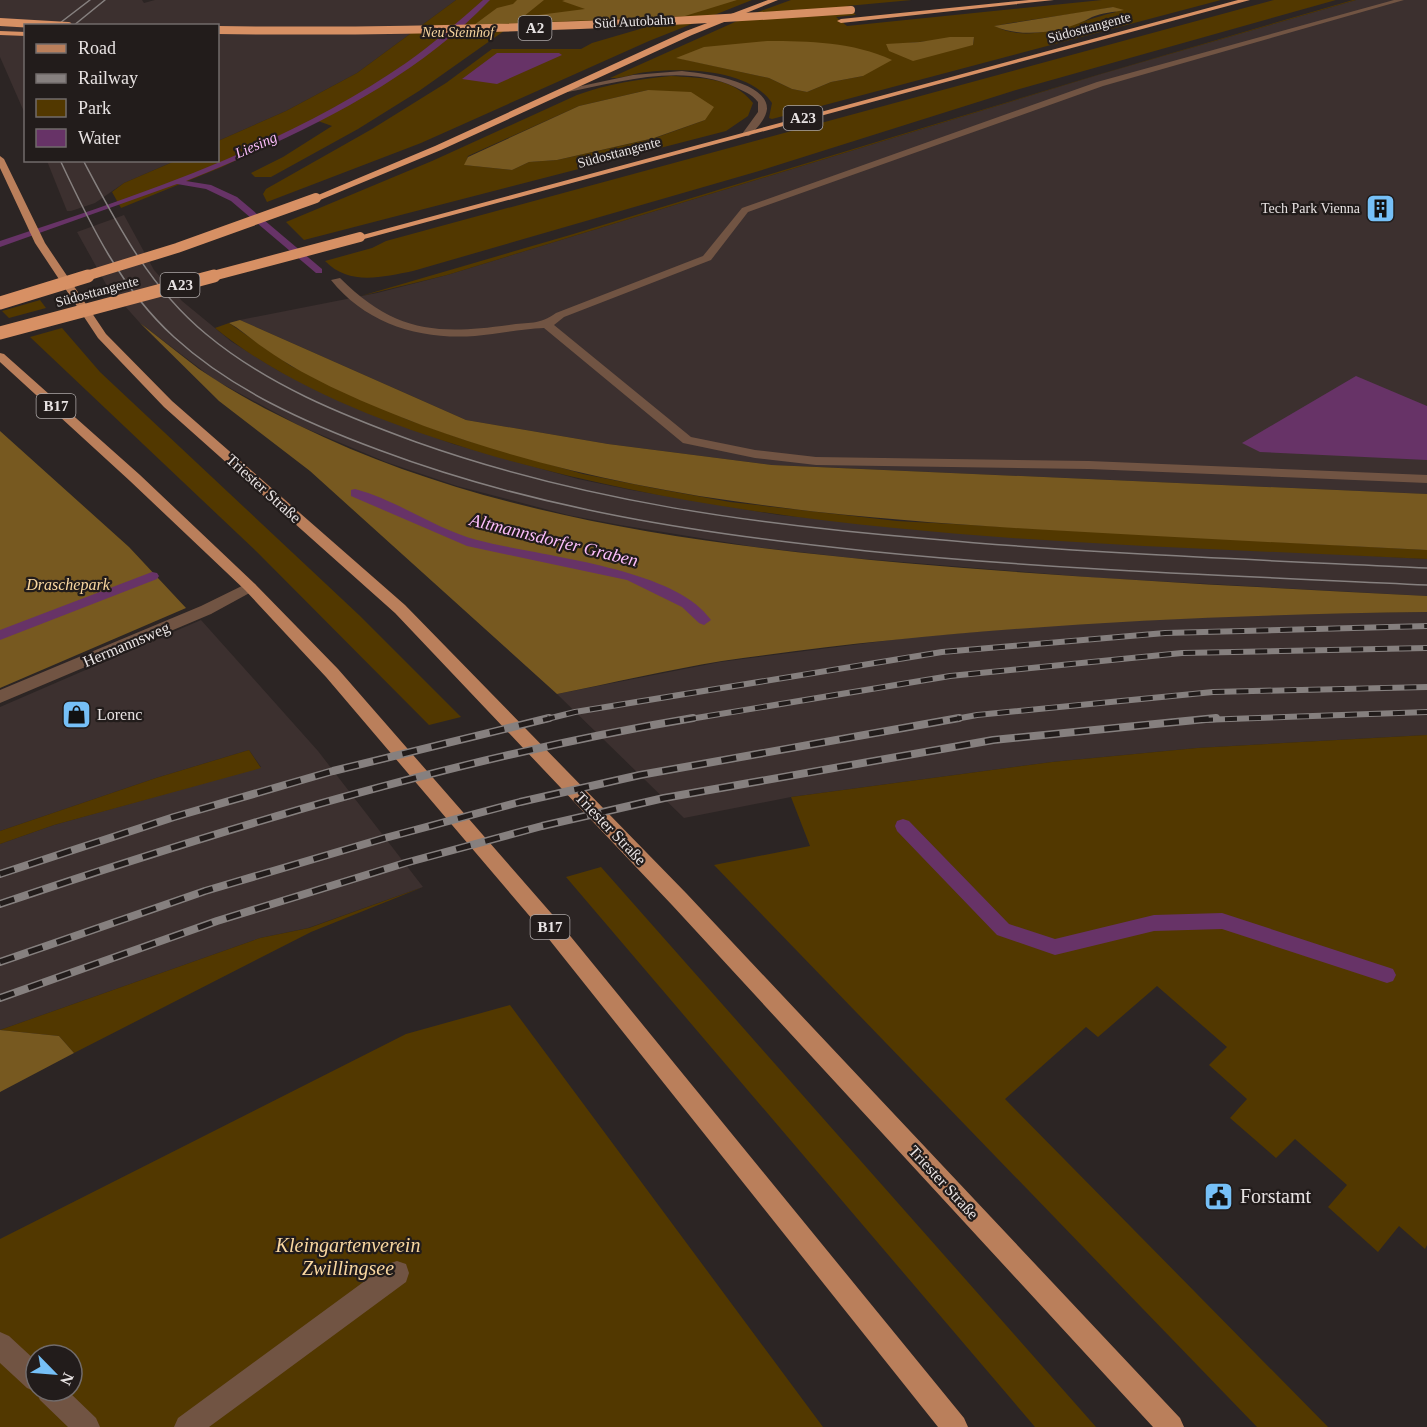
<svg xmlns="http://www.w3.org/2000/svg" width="1427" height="1427" viewBox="0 0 1427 1427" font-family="'Times New Roman',serif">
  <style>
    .built { fill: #3c302f }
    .green { fill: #523800; fill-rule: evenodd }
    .forest { fill: #775920 }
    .water { fill: #673367 }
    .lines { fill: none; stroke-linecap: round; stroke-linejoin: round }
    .stream { fill: #673367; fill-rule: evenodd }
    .service { fill: #715443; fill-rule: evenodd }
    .primary { fill: #ba7f5b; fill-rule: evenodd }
    .motorway { fill: #d79064; fill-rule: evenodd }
    .tram { stroke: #86807f; stroke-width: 1.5 }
    .rail-far1-casing { stroke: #86807f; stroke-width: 6 }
    .rail-casing { stroke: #86807f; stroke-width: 8 }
    .rail-far1 { stroke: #221c1b; stroke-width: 4; stroke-dasharray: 12; stroke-linecap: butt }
    .rail { stroke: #221c1b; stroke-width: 5; stroke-dasharray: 15; stroke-linecap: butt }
    .motorway-bridge-far2 { stroke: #d79064; stroke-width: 8 }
    .motorway-bridge-far1 { stroke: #d79064; stroke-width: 10 }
    .motorway-bridge { stroke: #d79064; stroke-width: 13 }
    .labels { text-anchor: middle; stroke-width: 4.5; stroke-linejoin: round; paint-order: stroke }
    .far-street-label { font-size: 14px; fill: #e7e2e2; stroke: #221c1b }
    .far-park-label { font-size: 14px; font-style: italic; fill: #f9d7a0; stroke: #221c1b }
    .far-poi-label { font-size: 14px; fill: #e7e2e2; stroke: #221c1b; text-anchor: end }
    .shield { fill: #221c1b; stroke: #aca7a6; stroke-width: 1.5 }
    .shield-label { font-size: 15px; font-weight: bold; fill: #e7e2e2 }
    .far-water-label { font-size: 15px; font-style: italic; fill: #fcbdfb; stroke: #221c1b }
    .street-label { font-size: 16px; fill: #e7e2e2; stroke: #221c1b }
    .park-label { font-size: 16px; font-style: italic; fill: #f9d7a0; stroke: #221c1b }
    .poi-label { font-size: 16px; fill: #e7e2e2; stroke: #221c1b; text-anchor: start }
    .water-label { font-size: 18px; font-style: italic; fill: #fcbdfb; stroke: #221c1b }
    .near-poi-label { font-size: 20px; fill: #e7e2e2; stroke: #221c1b; text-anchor: start }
    .near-park-label { font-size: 20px; font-style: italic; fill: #f9d7a0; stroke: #221c1b }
  </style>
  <rect width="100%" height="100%" fill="#2c2524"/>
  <!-- built -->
  <path class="built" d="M0 0H142L144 3 155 0H456L357 73 286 111 218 141V26H26L25 114 0 57Z
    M1356 0H1427V494L772 465 608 444 466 420 240 320 377 293 447 275 1101 74Z
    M47 161H175L124 183 95 203 71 211H67Z
    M124 215 154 270 182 301 232 342 279 371 356 408 453 444 578 479 631 490 779 515 977 534 1427 559V596L1099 578 852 558 755 547 620 525 568 515 457 486 386 462 300 426 215 380 140 323 107 286 77 232Z
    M1427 612V735L1197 748 1052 762 791 797 684 818 557 694 720 662 915 637 1069 624 1272 614Z
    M201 620 318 751 423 887 308 928 260 938 0 1030V844L54 825 261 767 249 750 156 778 0 831V707Z"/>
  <!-- green -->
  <path class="green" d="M456 0H752L649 41 421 143 267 202 263 194 266 189 372 129 446 83 492 49H581L592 43 681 17 514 24 419 91 358 129 271 177H255L251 173 283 157 332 126 318 121 222 167 121 208 112 192 124 183 175 161 218 160V141L286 111 357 73Z
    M791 0H912L847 6 856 15 836 17 847 26 1102 0H1221L772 119 769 118 772 103C749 69 684 68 647 72 635 73 621 79 610 78L755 13ZM1113 7 1116 12C1080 20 1031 46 995 26 1034 18 1074 15 1113 7ZM974 37 973 45H886ZM678 58 863 76 831 82 807 92 792 89 769 78Z
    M1274 0H1336L1016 90 759 171 413 271C382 277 349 286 325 261L372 248 386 241Z
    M1353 0H1356L1101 74 447 275 361 296 570 235 1097 75Z
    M671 76C701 78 733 77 753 103L748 116 726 131 304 240 286 222 432 161 577 95C607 84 639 79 671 76ZM648 90 705 120 655 138 557 160 529 162 512 170 465 165 468 156 579 106Z
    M40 300 46 308 9 318 2 311Z
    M229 323 291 366 406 419 465 440 583 474 653 488 730 502 897 521 1427 550V559C1113 543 791 542 486 454 392 426 292 390 215 328Z
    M62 328 100 372 359 615 461 717 429 725 257 552 30 337Z
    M1427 735V1245L1425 1249 1399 1226 1378 1252 1328 1207 1347 1185 1295 1139 1276 1158 1230 1118 1247 1099 1209 1065 1227 1047 1157 986 1098 1037 1086 1027 1005 1099 1328 1427H1257L714 865 810 846 791 797 1052 762 1197 748Z
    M249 750 261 768 54 825 0 844V831L156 778Z
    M601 867 1096 1427H1035L566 877Z
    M423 887 311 932 74 1053 59 1036 0 1030 260 938 309 928Z
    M510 1005 823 1427H0V1239L406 1034ZM36 1355H72V1391H36Z"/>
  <!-- forest -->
  <path class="forest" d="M517 0H544L523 17 585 9 562 1 565 0H737L685 16 474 25 497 8 513 4Z
    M1113 7 1124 10C1115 12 1101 13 1092 17 1065 32 1023 39 994 26Z
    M950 37H974L973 45 913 61 889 51 886 44 920 42Z
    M767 41C809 41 853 42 892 60L863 76 831 82 807 92 792 89 769 78 676 58 704 47Z
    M648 90 691 92 714 107 705 120 654 138 557 160 529 162 512 170 464 165 468 157 579 106Z
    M240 320 466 420 608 444 772 465 1427 494V550C1301 544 1175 537 1049 530 807 516 562 494 340 391 314 379 288 365 264 348 252 340 242 330 229 323Z
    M140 323C160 338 179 354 199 369 230 390 264 409 298 425 485 517 699 544 904 563 1078 578 1253 587 1427 596V612C1190 615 957 627 722 661 667 670 612 683 557 694L310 471 219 401Z
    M0 431 129 547 186 608 0 688Z
    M0 1030 59 1036 74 1053 0 1092Z"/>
  <!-- water -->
  <path class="water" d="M497 53H559L562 55 497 84 462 79Z
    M1356 376 1427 406V460L1260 452 1242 443Z"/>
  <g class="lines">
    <!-- stream -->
    <path class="stream" d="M483 0H490C409 85 293 138 186 181L211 185 237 197 322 269V273H316L231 201 206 189 177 184 0 247V241C140 195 284 147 406 63 433 44 458 22 483 0Z
      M355 489C397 500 435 529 477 540 537 556 675 567 711 620L704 625 699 623 682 607 627 580 467 546 351 496V490Z
      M152 572 157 573 159 576 157 579 0 640V630Z
      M903 819 909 821 1009 924 1055 939 1154 915 1222 913 1387 967 1393 969 1396 975 1393 981 1387 983 1222 929 1154 931 1055 955 997 935 897 831 895 826 897 821Z"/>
    <!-- service -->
    <path class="service" d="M1394 0H1404L1103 86 748 212 711 260 564 317 554 325 691 437 755 450 816 457 1089 461 1427 475V483L1089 469 816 465 755 458 683 443 544 328C521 329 498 334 475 336 420 340 366 324 331 280L340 278C394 332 436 335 509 325 528 322 540 325 556 313L703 256 742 208 1097 82Z
      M682 71C701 73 768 81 767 109 766 119 756 129 749 136H743L742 134 758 112V102C752 94 743 91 735 87 681 62 617 83 562 93L558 91 633 75Z
      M250 582 255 584 257 587 255 590 211 614 0 703V690L201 606Z
      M397 1261 406 1264 409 1273 406 1282 209 1427H174L178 1418 388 1264Z
      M0 1332 9 1336 36 1361V1391H68L96 1418 100 1427H68L40 1400 36 1392 27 1388 0 1363Z"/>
    <!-- primary -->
    <path class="primary" d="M0 156 4 159 45 243 106 334 172 401 405 605 686 893 1180 1418 1184 1427H1153L672 905 395 613 164 407 98 338 35 243 0 168Z
      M0 353 4 354 140 475 255 584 338 669 558 921 964 1418 968 1427H938L544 933 326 677 245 590 130 481 0 362Z"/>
    <!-- motorway -->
    <path class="motorway" d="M768 0H778L692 35 441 150 320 200 311 198 435 146 686 31Z
      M1029 0H1054L841 23 837 21 841 19Z
      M1238 0H1250L364 239H356L355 237Z
      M0 31 26 32V36L0 35Z"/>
    <!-- tram -->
    <path class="tram" d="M56 26 90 0
      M73 26 105 0
      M26 69V88
      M60 160C90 224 121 289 174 337 232 390 306 423 379 450 536 509 701 534 867 551 1053 570 1240 576 1427 585
      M83 160C117 224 149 287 206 334 267 385 342 415 416 442 582 501 757 525 931 539 1096 554 1262 560 1427 568"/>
    <defs>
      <path id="rail-far1" d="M543 720 575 712 942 652 1165 633 1427 626
        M684 720 950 676 1182 653 1427 648
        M950 720 977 715 1213 692 1427 687
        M1201 720 1427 712"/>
      <path id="rail" d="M0 874 174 817 333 771 549 718
        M0 904C229 827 455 758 693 718
        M0 962 205 891 385 838 520 802 640 775 959 718
        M0 998 217 921 405 863 542 826 664 798 993 740 1216 718"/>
    </defs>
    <!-- rail-far1 casing -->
    <use href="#rail-far1" class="rail-far1-casing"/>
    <!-- rail casing -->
    <use href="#rail" class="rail-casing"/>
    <!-- rail-far1 -->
    <use href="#rail-far1" class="rail-far1"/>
    <!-- rail -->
    <use href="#rail" class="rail"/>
    <!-- motorway-bridge-far2 -->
    <path class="motorway-bridge-far2" d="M0 22 68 26
      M218 30C429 33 640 25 851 10"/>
    <!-- motorway-bridge-far1 -->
    <path class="motorway-bridge-far1" d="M83 277 177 248 316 198
      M209 277 360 237"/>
    <!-- motorway-bridge -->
    <path class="motorway-bridge" d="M0 303 88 276
      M0 333 214 276"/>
  </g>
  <!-- icons -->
  <defs>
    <symbol id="building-square" viewBox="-11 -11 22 22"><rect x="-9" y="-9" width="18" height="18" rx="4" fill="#76c0f7" stroke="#221c1b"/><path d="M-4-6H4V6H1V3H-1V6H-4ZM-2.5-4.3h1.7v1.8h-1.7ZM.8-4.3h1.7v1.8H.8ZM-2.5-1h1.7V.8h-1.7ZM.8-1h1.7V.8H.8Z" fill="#111"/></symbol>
    <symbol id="shop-square" viewBox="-11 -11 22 22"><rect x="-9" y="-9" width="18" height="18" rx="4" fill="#76c0f7" stroke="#221c1b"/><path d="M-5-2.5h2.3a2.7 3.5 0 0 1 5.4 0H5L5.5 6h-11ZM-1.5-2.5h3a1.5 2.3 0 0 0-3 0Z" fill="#111"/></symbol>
    <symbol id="civic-square" viewBox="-11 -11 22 22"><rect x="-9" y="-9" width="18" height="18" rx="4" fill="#76c0f7" stroke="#221c1b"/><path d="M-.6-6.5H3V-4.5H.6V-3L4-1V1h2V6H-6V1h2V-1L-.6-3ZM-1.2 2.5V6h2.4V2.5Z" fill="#111"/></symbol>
  </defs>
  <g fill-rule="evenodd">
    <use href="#building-square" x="1364" y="192" width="33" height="33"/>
    <use href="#shop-square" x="60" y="698" width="33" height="33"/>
    <use href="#civic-square" x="1202" y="1180" width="33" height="33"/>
  </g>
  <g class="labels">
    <!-- far-street labels -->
    <g class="far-street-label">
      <text transform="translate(634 21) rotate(-3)" y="5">Süd Autobahn</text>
      <text transform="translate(1089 27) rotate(-15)" y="5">Südosttangente</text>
      <text transform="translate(619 152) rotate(-15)" y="5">Südosttangente</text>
      <text transform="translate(97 291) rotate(-15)" y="5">Südosttangente</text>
    </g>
    <!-- far-park labels -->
    <g class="far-park-label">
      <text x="458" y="37">Neu Steinhof</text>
    </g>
    <!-- far-poi labels -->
    <g class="far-poi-label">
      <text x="1360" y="213">Tech Park Vienna</text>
    </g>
    <!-- shield labels -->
    <g class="shield">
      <rect x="518.5" y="16" width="33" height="24" rx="4.5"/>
      <rect x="783.5" y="106" width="39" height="24" rx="4.5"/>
      <rect x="160.5" y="273" width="39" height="24" rx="4.5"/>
      <rect x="36.5" y="394" width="39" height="24" rx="4.5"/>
      <rect x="530.5" y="915" width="39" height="24" rx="4.5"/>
    </g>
    <g class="shield-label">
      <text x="535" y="33">A2</text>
      <text x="803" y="123">A23</text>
      <text x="180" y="290">A23</text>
      <text x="56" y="411">B17</text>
      <text x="550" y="932">B17</text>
    </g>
    <!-- far-water labels -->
    <g class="far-water-label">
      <text transform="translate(256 145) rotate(-24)" y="5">Liesing</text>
    </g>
    <!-- street labels -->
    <g class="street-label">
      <text transform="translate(264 488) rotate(42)" y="6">Triester Straße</text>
      <text transform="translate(126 644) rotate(-23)" y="6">Hermannsweg</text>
      <text transform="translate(611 828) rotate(46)" y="6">Triester Straße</text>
      <text transform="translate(944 1182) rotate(47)" y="6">Triester Straße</text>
    </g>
    <!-- park labels -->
    <g class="park-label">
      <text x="68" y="590">Draschepark</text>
    </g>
    <!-- poi labels -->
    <g class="poi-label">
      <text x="97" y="720">Lorenc</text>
    </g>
    <!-- water labels -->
    <g class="water-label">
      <text transform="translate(554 540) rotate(14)" y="6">Altmannsdorfer Graben</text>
    </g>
    <!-- near-poi labels -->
    <g class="near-poi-label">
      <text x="1240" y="1203">Forstamt</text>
    </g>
    <!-- near-park labels -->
    <g class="near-park-label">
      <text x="348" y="1252">Kleingartenverein<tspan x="348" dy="23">Zwillingsee</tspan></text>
    </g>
  </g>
  <!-- legend -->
  <rect x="24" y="24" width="195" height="138" fill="#221c1b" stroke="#716b6b" stroke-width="1.5"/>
  <rect x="36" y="44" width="30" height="9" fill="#ba7f5b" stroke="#716b6b" stroke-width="1.5"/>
  <text x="78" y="54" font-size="18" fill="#e7e2e2">Road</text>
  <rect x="36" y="74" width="30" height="9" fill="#86807f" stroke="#716b6b" stroke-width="1.5"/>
  <text x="78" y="84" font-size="18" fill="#e7e2e2">Railway</text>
  <rect x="36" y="99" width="30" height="18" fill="#523800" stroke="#716b6b" stroke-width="1.5"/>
  <text x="78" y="114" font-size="18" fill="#e7e2e2">Park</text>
  <rect x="36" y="129" width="30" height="18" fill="#673367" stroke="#716b6b" stroke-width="1.5"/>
  <text x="78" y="144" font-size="18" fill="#e7e2e2">Water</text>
  <!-- north arrow -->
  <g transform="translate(54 1373) rotate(115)"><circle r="28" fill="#221c1b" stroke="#716b6b" stroke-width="1.5"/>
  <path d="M0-4.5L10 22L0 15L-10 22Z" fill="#76c0f7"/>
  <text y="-9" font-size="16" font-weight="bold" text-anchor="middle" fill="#e7e2e2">N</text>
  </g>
</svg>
